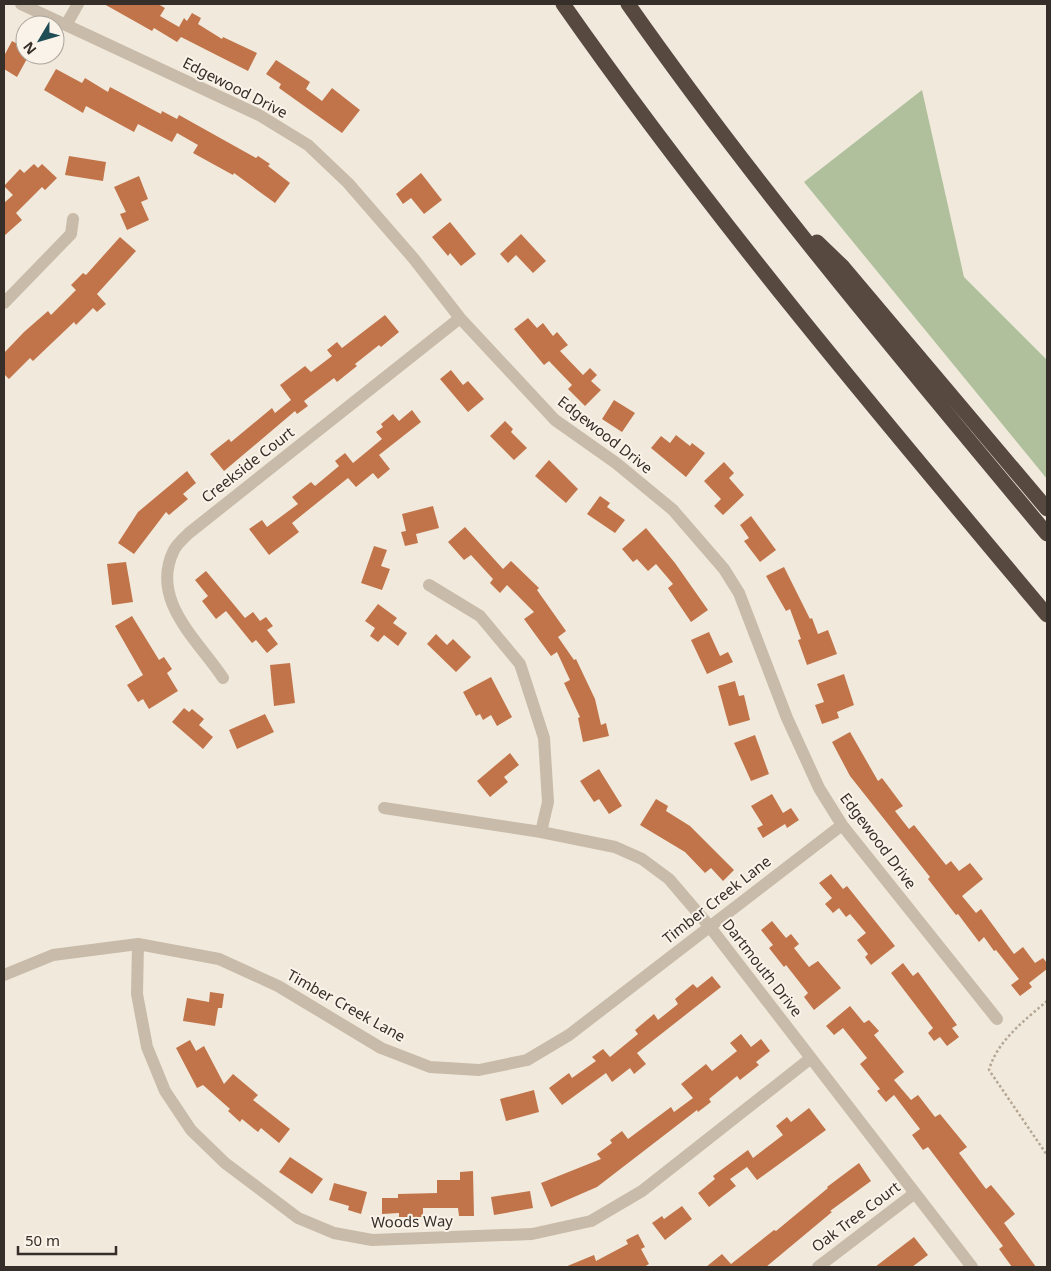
<svg xmlns="http://www.w3.org/2000/svg" width="1051" height="1271" viewBox="0 0 1051 1271" font-family="'Noto Sans',sans-serif">
  <style>
    .green { fill: #b0c09d }
    .building { fill: #c1744a }
    .lines { fill: none; stroke-linecap: round; stroke-linejoin: round }
    .path { stroke: #b5a593; stroke-width: 2.5; stroke-dasharray: 2.5 2.5; stroke-linecap: butt }
    .minor { stroke: #c9bba9; stroke-width: 12 }
    .highway { stroke: #574940; stroke-width: 15 }
    .labels { text-anchor: middle; stroke-width: 4; stroke-linejoin: round; paint-order: stroke }
    .street-label { font-size: 15px; fill: #362e28; stroke: #f9f3e9 }
  </style>
  <rect width="100%" height="100%" fill="#f1eadc"/>
  <!-- green -->
  <path class="green" d="M922 90 964 277 1047 360V479L804 182Z"/>
  <!-- building -->
  <path class="building" d="M104 4H158L165 8 160 16 179 27 184 18 187 21 192 13 201 18 198 24 222 39 223 37 257 53 248 71 181 37 177 42 154 28 152 31Z
    M12 41 25 48V55H29L17 77 4 69V56Z
    M276 60 310 82 306 89 322 101 332 88 360 110 342 133 279 88 281 84 266 74Z
    M56 69 82 83 85 78 108 92 110 87 161 114 162 111 177 119 179 115 256 158 258 156 270 164 268 166 290 183 275 203 234 173 233 175 193 153 198 145 177 133 172 142 138 124 134 132 86 106 83 113 44 90Z
    M69 156 106 162 103 181 65 175Z
    M34 164 38 168 42 164 57 178 45 190 42 187 16 213 22 220 4 236V203L13 195 4 186 20 169 24 173Z
    M421 173 442 200 424 214 411 198 403 204 396 194Z
    M139 176 148 199 141 202 149 220 127 230 120 214 126 212 114 187Z
    M450 222 476 254 461 266 450 253 448 256 432 237Z
    M521 234 546 261 533 273 516 255 508 263 500 254Z
    M120 237 136 251 97 294 106 304 97 312 93 308 76 325 74 322 33 361 30 358 9 379 4 374V353L24 332 48 311 51 315 76 290 71 285 83 273 86 275Z
    M385 315 399 332 381 347 379 345 355 364 357 366 337 382 334 378 304 401 308 406 297 414 295 411 224 471 210 454 229 439 231 442 272 408 275 413 291 400 280 385 305 366 311 372 332 356 327 350 337 342 342 348Z
    M528 318 537 328 543 323 553 336 557 332 568 345 560 351 583 375 590 368 597 375 591 381 601 390 585 406 568 389 572 385 549 361 544 365 514 329Z
    M451 370 463 385 468 381 484 399 468 412 440 379Z
    M614 400 635 413 622 432 602 419Z
    M412 410 421 422 379 455 390 469 378 479 373 473 356 487 348 478 292 523 299 532 269 555 249 529 262 520 267 527 298 504 292 497 311 482 315 486 339 466 335 461 345 453 353 463 382 439 376 432 383 427 381 424 393 414 399 421Z
    M505 421 513 429 511 432 527 448 514 460 490 436Z
    M676 435 690 446 692 443 705 453 686 477 651 448 661 436 670 443Z
    M549 460 578 489 566 503 535 476Z
    M724 462 734 473 729 478 744 495 723 515 714 506 721 499 704 481Z
    M187 471 196 483 183 494 188 499 169 515 166 512 134 554 118 543 138 512Z
    M600 496 610 503 607 507 625 520 615 533 587 514Z
    M433 506 439 528 416 534 418 543 405 546 401 532 406 531 402 514Z
    M751 516 776 550 760 562 744 541 749 538 740 525Z
    M465 527 503 569 511 561 539 588 537 590 566 631 558 637 574 660 576 659 595 699 601 725 606 723 609 736 583 742 578 718 580 717 564 683 570 680 557 652 551 656 524 619 534 612 507 585 500 593 490 583 493 579 471 555 464 560 448 542Z
    M646 528 675 563 708 610 691 622 668 588 673 584 656 564 648 571 637 559 633 562 622 549Z
    M374 546 387 550 381 566 390 569 382 590 361 583Z
    M126 562 133 602 112 605 107 564Z
    M784 567 810 619 812 618 818 634 828 630 837 654 807 665 798 640 801 639 790 609 786 611 766 576Z
    M206 571 245 618 253 612 260 621 266 617 273 626 267 630 278 644 267 653 256 640 252 643 226 611 216 619 202 601 208 596 195 580Z
    M378 604 397 618 393 623 407 633 398 646 384 635 378 642 370 636 375 628 365 621Z
    M132 616 159 660 164 657 172 669 167 673 178 691 149 709 143 699 138 702 127 685 143 675 115 626Z
    M709 632 720 656 728 652 733 662 707 674 691 640Z
    M436 634 447 645 453 639 471 657 456 672 427 644Z
    M290 663 295 703 274 706 270 665Z
    M844 674 854 705 837 712 839 718 822 724 815 705 824 702 817 684Z
    M491 677 512 717 497 726 491 715 483 720 480 714 476 716 463 692Z
    M735 681 739 696 744 695 750 720 729 726 718 686Z
    M184 708 189 712 192 709 204 719 199 725 213 737 203 749 172 722Z
    M265 714 274 732 237 749 229 730Z
    M850 732 878 781 882 778 903 806 895 811 909 829 914 825 946 865 951 861 959 871 970 863 983 879 962 896 976 913 981 909 1014 954 1023 947 1035 963 1043 958 1047 963V969L1029 983 1032 987 1020 996 1011 985 1019 979 996 950 994 951 984 937 979 942 958 914 956 915 928 879 930 877 850 776 832 742Z
    M755 735 769 774 751 781 734 743Z
    M510 753 519 765 504 777 508 782 490 797 477 781Z
    M599 769 622 806 609 814 599 799 594 802 580 781Z
    M772 794 783 813 791 808 799 820 787 828 785 824 763 838 757 828 763 825 751 806Z
    M656 799 668 806 666 811 690 826 734 870 723 881 711 868 705 873 685 852 640 825Z
    M831 874 843 889 847 886 895 946 871 965 865 957 868 954 857 940 866 933 850 914 846 917 839 908 833 913 825 904 832 898 819 883Z
    M772 921 786 938 791 934 799 944 794 948 809 967 818 961 841 988 814 1010 804 997 808 993 786 965 784 967 769 948 773 945 761 930Z
    M903 963 913 976 918 972 957 1025 952 1028 959 1037 947 1046 940 1037 934 1041 928 1033 933 1028 891 973Z
    M712 976 721 987 637 1053 646 1064 634 1074 630 1068 612 1082 606 1073 562 1105 549 1088 569 1073 572 1078 596 1061 592 1057 603 1049 610 1057 638 1034 635 1030 654 1014 658 1020 678 1004 675 999 693 984 697 988Z
    M210 992 224 994 222 1008H218L215 1026 183 1021 187 998 209 1002Z
    M850 1006 864 1023 869 1020 879 1031 874 1035 904 1072 894 1080 911 1100 918 1095 935 1117 940 1114 967 1147 959 1153 986 1189 991 1185 1015 1214 1004 1223 1036 1267H1012L999 1249 1003 1246 928 1147 923 1150 912 1135 920 1129 894 1095 886 1102 877 1091 880 1089 860 1064 867 1058 843 1028 834 1035 826 1026Z
    M741 1034 751 1047 761 1039 770 1051 756 1062 759 1065 740 1080 737 1076 709 1099 711 1102 698 1112 697 1110 597 1187 551 1207 541 1183 601 1159 597 1154 612 1143 610 1140 622 1131 628 1139 671 1107 674 1112 693 1098 681 1084 706 1064 712 1071 737 1051 730 1043Z
    M190 1040 196 1051 204 1046 224 1084 233 1074 258 1095 253 1100 290 1129 279 1143 261 1128 258 1132 242 1119 240 1122 228 1111 230 1109 203 1085 197 1088 176 1048Z
    M534 1090 539 1112 506 1121 500 1099Z
    M809 1108 826 1130 757 1180 747 1167 730 1179 736 1186 709 1207 698 1193 715 1179 713 1176 748 1150 753 1158 783 1135 776 1126 787 1117 791 1122Z
    M290 1157 323 1179 312 1194 279 1172Z
    M859 1163 871 1181 830 1211 832 1212 766 1267H706L722 1254 731 1264 774 1230 776 1231 828 1188 827 1187Z
    M473 1171 474 1216H459L458 1208H423V1217H399V1213L382 1214V1198H398V1194L437 1193V1180H460V1172Z
    M334 1183 367 1192 361 1214 348 1210 349 1206 329 1200Z
    M530 1191 533 1208 494 1215 491 1197Z
    M682 1206 692 1219 665 1240 652 1223 662 1216 664 1219Z
    M638 1234 645 1247 641 1249 649 1264 644 1267H565L594 1255 596 1261 628 1244 626 1240Z
    M914 1237 928 1255 912 1267H875Z"/>
  <g class="lines">
    <!-- path -->
    <path class="path" d="M1047 1001C1025 1020 997 1041 989 1070L1047 1155"/>
    <!-- minor -->
    <path class="minor" d="M21 4 259 115 308 145 348 183 414 259 460 318 555 420 616 463 673 510 724 569 739 593 787 718 819 788 842 825 997 1019
      M66 25 78 4
      M4 303 71 234 73 219
      M429 585 480 616 520 664 544 738 548 802 541 832
      M223 678C198 640 149 600 174 550 177 544 184 538 189 533L460 318
      M384 808 541 832 615 847 642 859 669 879 710 927 972 1267
      M138 944 137 994 147 1047 165 1091 191 1130 225 1163 298 1218 334 1233 372 1240 532 1234 591 1221 642 1191 811 1058
      M4 975 53 955 138 944 219 959 278 986 381 1048 430 1067 479 1070 527 1060 569 1035 842 825
      M818 1267 915 1193"/>
    <!-- highway -->
    <path class="highway" d="M563 4C712 217 880 416 1047 615
      M628 4C757 188 903 361 1047 534
      M817 242 843 267 1047 509"/>
  </g>
  <g class="labels">
    <!-- street labels -->
    <g class="street-label">
      <text transform="translate(235 88) rotate(27)" y="5">Edgewood Drive</text>
      <text transform="translate(605 435) rotate(38)" y="5">Edgewood Drive</text>
      <text transform="translate(248 465) rotate(-38)" y="5">Creekside Court</text>
      <text transform="translate(878 841) rotate(53)" y="5">Edgewood Drive</text>
      <text transform="translate(717 900) rotate(-38)" y="5">Timber Creek Lane</text>
      <text transform="translate(762 968) rotate(52)" y="5">Dartmouth Drive</text>
      <text transform="translate(346 1006) rotate(29)" y="5">Timber Creek Lane</text>
      <text transform="translate(856 1217) rotate(-37)" y="5">Oak Tree Court</text>
      <text transform="translate(412 1222) rotate(-1)" y="5">Woods Way</text>
    </g>
  </g>
  <!-- border -->
  <rect width="1051" height="1271" fill="none" stroke="#362e28" stroke-width="10"/>
  <!-- north arrow -->
  <g transform="translate(40 40) rotate(232)"><circle r="24" fill="#f9f3e9" stroke="#aba49c"/>
  <path d="M0-4L9 19L0 12L-9 19Z" fill="#1f4d56"/>
  <text y="-8" font-size="14" font-weight="bold" text-anchor="middle" fill="#362e28">N</text>
  </g>
  <!-- scale -->
  <path d="M18 1246v8h98v-8" fill="none" stroke="#362e28" stroke-width="2.5"/>
  <text x="25" y="1246" font-size="15" fill="#362e28" stroke="#f9f3e9" stroke-width="4" paint-order="stroke">50 m</text>
</svg>
